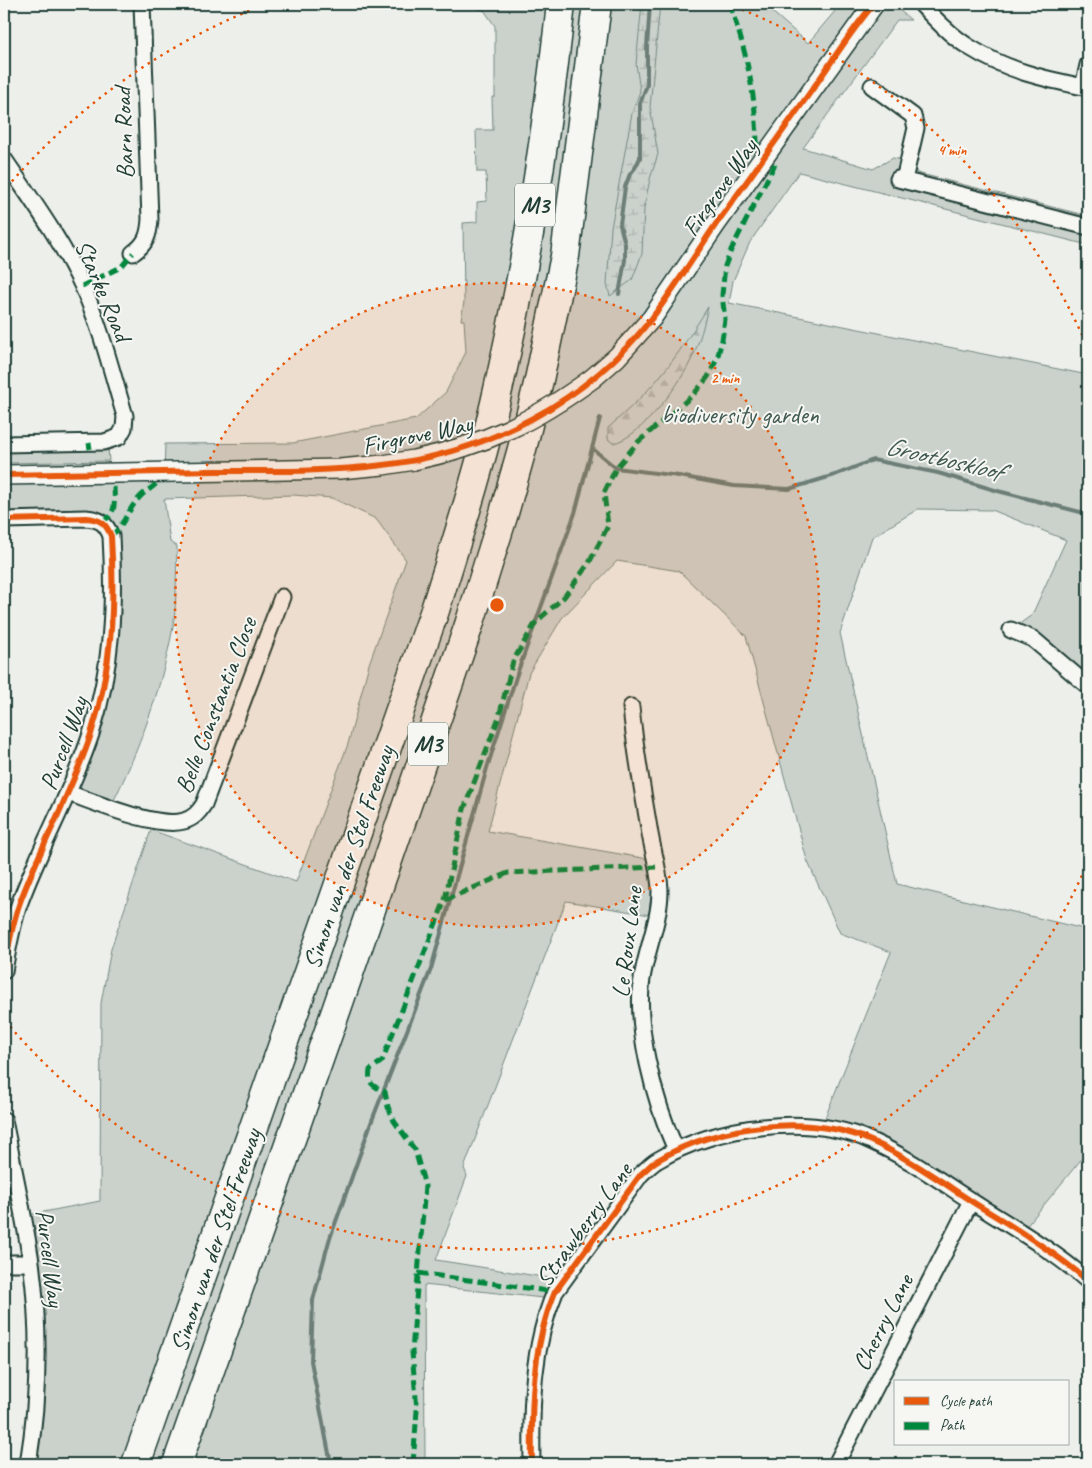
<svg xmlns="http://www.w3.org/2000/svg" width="1092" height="1468" viewBox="0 0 1092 1468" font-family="Caveat,sans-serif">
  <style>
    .green { fill: #cbd2cc; stroke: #758880 }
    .forest { fill: url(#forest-firs); stroke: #758880 }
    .wetland { fill: url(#wetland-marsh); stroke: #758880 }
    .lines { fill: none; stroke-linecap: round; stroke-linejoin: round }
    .stream { stroke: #6c7e77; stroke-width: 4 }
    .minor-casing { stroke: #1f3d34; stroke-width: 19 }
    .tertiary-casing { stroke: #1f3d34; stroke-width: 22 }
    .motorway-casing { stroke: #1f3d34; stroke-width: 31 }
    .minor { stroke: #f6f6f2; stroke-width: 15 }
    .tertiary { stroke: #f6f6f2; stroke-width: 19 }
    .motorway { stroke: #f6f6f2; stroke-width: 28 }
    .tertiary-bridge-casing { stroke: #1f3d34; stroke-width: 22; stroke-linecap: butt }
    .tertiary-bridge { stroke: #f6f6f2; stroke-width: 19 }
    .quiet { stroke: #00873e; stroke-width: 5; stroke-dasharray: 10 5; stroke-linecap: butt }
    .cycleway-casing { stroke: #f6f6f2; stroke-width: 9 }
    .cycleway { stroke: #e8590c; stroke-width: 6 }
    .ring { fill: none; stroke: #e8590c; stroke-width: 2.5; stroke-dasharray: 2.5 5 }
    .labels { text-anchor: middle; stroke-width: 4; stroke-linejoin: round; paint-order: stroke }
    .shield { fill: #f6f6f2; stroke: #60746d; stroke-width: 1 }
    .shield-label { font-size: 24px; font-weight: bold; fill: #1f3d34 }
    .street-label { font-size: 25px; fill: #1f3d34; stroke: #f6f6f2 }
    .park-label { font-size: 25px; fill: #415b52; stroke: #f6f6f2 }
    .water-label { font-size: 26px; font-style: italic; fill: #3f5850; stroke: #f6f6f2 }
    .centre { fill: #e8590c; stroke: #f6f6f2; stroke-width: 2.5 }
    .ring-label { font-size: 15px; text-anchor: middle; font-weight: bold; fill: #e8590c; stroke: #f6f6f2; stroke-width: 4; stroke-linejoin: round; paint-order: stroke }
  </style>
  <defs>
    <pattern id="forest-firs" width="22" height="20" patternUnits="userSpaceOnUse" patternTransform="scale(1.25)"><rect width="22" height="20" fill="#cbd2cc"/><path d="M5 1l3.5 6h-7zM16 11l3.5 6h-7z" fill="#aeb5b0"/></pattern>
    <pattern id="wetland-marsh" width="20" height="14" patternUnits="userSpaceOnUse" patternTransform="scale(1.25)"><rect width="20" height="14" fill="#cbd2cc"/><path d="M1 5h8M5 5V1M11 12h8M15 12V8" fill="none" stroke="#aeb5b0"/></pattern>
  </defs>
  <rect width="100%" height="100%" fill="#edefea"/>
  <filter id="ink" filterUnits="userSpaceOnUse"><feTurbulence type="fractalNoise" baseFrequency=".02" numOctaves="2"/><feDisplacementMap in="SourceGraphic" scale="10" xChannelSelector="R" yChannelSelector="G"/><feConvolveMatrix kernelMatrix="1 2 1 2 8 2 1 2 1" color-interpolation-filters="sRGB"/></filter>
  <g filter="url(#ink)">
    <!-- green -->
    <path class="green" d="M477 4H763L808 43 841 4H892L911 20H897L803 148 873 169 893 158 912 162 917 173 1088 216V245L799 172 750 242 733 281 729 303 1088 375V686L1011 630 1032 615 1066 540 992 510 918 509 872 537 840 633 897 884 1088 930V1151L1021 1233 900 1156 821 1128 891 952 840 933 807 860 746 636 679 571 617 561 562 618 529 673 488 831 654 860 656 916 566 901 464 1168 467 1176 436 1260 562 1280 552 1299 424 1285 425 1464H28L36 1394 23 1216 100 1201 101 1003 111 949 151 830 296 882 348 744 369 664 406 560 376 519 332 498 293 495 164 499 170 542 177 546C176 572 177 602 173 627 161 691 139 751 110 808L68 793 90 735 113 607 102 522 4 520V475L164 471 165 444 293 443 416 419 446 392 466 352 464 320H461L464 302 463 223 477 222V202L487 201 486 172H477L476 130H493L492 97H495V26L484 10 477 9Z
      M108 447 109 461 4 463V449Z"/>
    <!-- forest -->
    <path class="forest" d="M708 307C704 324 700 341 692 358 681 383 641 438 613 443L608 439V428C621 416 635 404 647 391 671 366 690 336 708 307Z"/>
    <!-- wetland -->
    <path class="wetland" d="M642 4H660L650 107 658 154 650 179 644 208 642 254 632 280 610 296 607 284 611 228 632 113 640 91 636 64Z"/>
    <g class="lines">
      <!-- stream -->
      <path class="stream" d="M619 294 625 260V244L620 225 625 187 630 174 635 168 640 158V103L647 85V47L650 4
        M593 449 616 468 679 476 734 486 789 489 835 475 873 460 938 473 998 491 1088 514
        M331 1464 311 1361 313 1300 329 1241 371 1123 431 969 487 768 517 674 575 513 600 418"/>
      <defs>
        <path id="minor" d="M921 4C935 19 951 36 969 47 1007 71 1045 79 1088 88
          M872 86 913 116 916 128 904 180
          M1083 87 1088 65
          M4 159C32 200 61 240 82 285 101 327 112 373 125 416L124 428 119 437 104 442 4 444
          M898 179 1088 227
          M133 253C146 244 149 235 150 219L142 4
          M4 520 86 518C100 519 106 523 111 536 115 605 112 668 91 734 72 792 41 845 20 902 12 924 8 948 4 971
          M1011 630 1033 639 1088 686
          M631 707C635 750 643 792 650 834 653 851 660 875 660 891 660 918 648 946 643 973 633 1024 655 1103 676 1150
          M68 793C94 802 158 829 184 821 194 818 199 812 204 804L282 597
          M4 1120C13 1167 24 1214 31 1262 40 1329 39 1398 28 1464
          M4 1263H31
          M532 1464C531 1405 532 1347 555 1292L641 1174C647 1169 652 1163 658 1160 715 1125 810 1113 871 1141 909 1158 943 1183 979 1206 1016 1229 1055 1252 1088 1281
          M836 1464 971 1201"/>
        <path id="tertiary" d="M593 378 617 357 652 318 716 224 874 4
          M4 475 340 469 383 465 414 460"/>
        <path id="motorway" d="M136 1464 435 610C456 542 479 473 495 403 526 271 546 138 561 4
          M177 1464 337 1008 469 625 504 513 522 449 539 380 565 256 597 4"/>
      </defs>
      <!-- minor casing -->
      <use href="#minor" class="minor-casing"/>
      <!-- tertiary casing -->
      <use href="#tertiary" class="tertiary-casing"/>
      <!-- motorway casing -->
      <use href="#motorway" class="motorway-casing"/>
      <!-- minor -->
      <use href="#minor" class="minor"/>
      <!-- tertiary -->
      <use href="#tertiary" class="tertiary"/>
      <!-- motorway -->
      <use href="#motorway" class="motorway"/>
      <defs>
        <path id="tertiary-bridge" d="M414 460C485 445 535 421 593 378"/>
      </defs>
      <!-- tertiary-bridge casing -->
      <use href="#tertiary-bridge" class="tertiary-bridge-casing"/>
      <!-- tertiary-bridge -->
      <use href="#tertiary-bridge" class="tertiary-bridge"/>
      <!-- quiet -->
      <path class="quiet" d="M729 4C746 46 757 102 757 148
        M82 286 121 267 133 253
        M89 443 90 449
        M102 522C118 513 114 501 114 485
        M111 536C125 524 128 509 140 497 144 492 151 489 156 484
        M445 900 508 873 656 867
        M418 1273 555 1292
        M413 1464 417 1410 412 1352 425 1186 415 1150 394 1121 388 1107 385 1092C372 1085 368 1085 370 1070L382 1061 445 900 464 809 499 717 513 661 536 622 564 597 589 563 608 526 604 493 616 468 638 442 693 395 708 377 717 359 722 340 725 319 722 295 725 266 731 250 776 162"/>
      <defs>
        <path id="cycleway" d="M4 475C74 474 145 472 215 471 271 471 328 472 383 465 487 453 587 402 652 318 675 288 695 255 716 224 749 179 781 133 814 87 833 60 852 29 874 4
          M4 520 86 518C100 519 106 523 111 536 115 605 112 668 91 734 72 792 41 845 20 902 12 924 8 948 4 971
          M532 1464C531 1405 532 1347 555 1292L641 1174C647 1169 652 1163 658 1160 715 1125 810 1113 871 1141 909 1158 943 1183 979 1206 1016 1229 1055 1252 1088 1281"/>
      </defs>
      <!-- cycleway casing -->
      <use href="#cycleway" class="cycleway-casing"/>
      <!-- cycleway -->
      <use href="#cycleway" class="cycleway"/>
    </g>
  </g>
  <!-- distance rings -->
  <circle cx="497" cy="605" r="322" fill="#e8590c" fill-opacity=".12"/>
  <g class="ring">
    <circle cx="497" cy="605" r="322"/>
    <path d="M1088 862A644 644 0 0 1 7 1023M7 187A644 644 0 0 1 266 4M728 4A644 644 0 0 1 1088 348"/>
  </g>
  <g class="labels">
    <!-- shield labels -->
    <g class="shield">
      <rect x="515" y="183.5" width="40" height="43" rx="4"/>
      <rect x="408" y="722.5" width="40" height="43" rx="4"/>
    </g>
    <g class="shield-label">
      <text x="535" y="213">M3</text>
      <text x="428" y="752">M3</text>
    </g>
    <!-- street labels -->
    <g class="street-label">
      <text transform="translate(123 133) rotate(-92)" y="9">Barn Road</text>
      <text transform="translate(719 187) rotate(-55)" y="9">Firgrove Way</text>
      <text transform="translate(104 290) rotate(67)" y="9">Starke Road</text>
      <text transform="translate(417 434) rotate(-12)" y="9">Firgrove Way</text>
      <text transform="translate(215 705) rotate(-69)" y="9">Belle Constantia Close</text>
      <text transform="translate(63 743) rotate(-70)" y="9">Purcell Way</text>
      <text transform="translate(348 857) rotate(-71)" y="9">Simon van der Stel Freeway</text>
      <text transform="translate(626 942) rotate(-83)" y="9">Le Roux Lane</text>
      <text transform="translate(583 1224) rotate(-54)" y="9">Strawberry Lane</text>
      <text transform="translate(215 1240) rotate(-71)" y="9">Simon van der Stel Freeway</text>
      <text transform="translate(51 1258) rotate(83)" y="9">Purcell Way</text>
      <text transform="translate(882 1322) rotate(-63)" y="9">Cherry Lane</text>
    </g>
    <!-- park labels -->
    <g class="park-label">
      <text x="740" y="423">biodiversity garden</text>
    </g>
    <!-- water labels -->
    <g class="water-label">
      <text transform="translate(944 458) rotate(13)" y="9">Grootboskloof</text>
    </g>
  </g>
  <circle cx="497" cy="605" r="8" class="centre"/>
  <g class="ring-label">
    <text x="952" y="155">4 min</text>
    <text x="725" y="383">2 min</text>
  </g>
  <!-- margin -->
  <rect width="1092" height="1468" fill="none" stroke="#f6f6f2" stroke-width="20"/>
  <rect x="10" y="10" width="1072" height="1448" fill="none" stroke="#1f3d34" stroke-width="2" filter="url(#ink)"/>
  <!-- legend -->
  <rect x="894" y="1380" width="175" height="65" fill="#f6f6f2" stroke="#a0aca6"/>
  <rect x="904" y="1397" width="25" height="8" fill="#e8590c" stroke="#a0aca6"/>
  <text x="940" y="1406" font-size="15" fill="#1f3d34">Cycle path</text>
  <rect x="904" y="1422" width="25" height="8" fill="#00873e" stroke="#a0aca6"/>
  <text x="940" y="1430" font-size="15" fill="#1f3d34">Path</text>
</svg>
